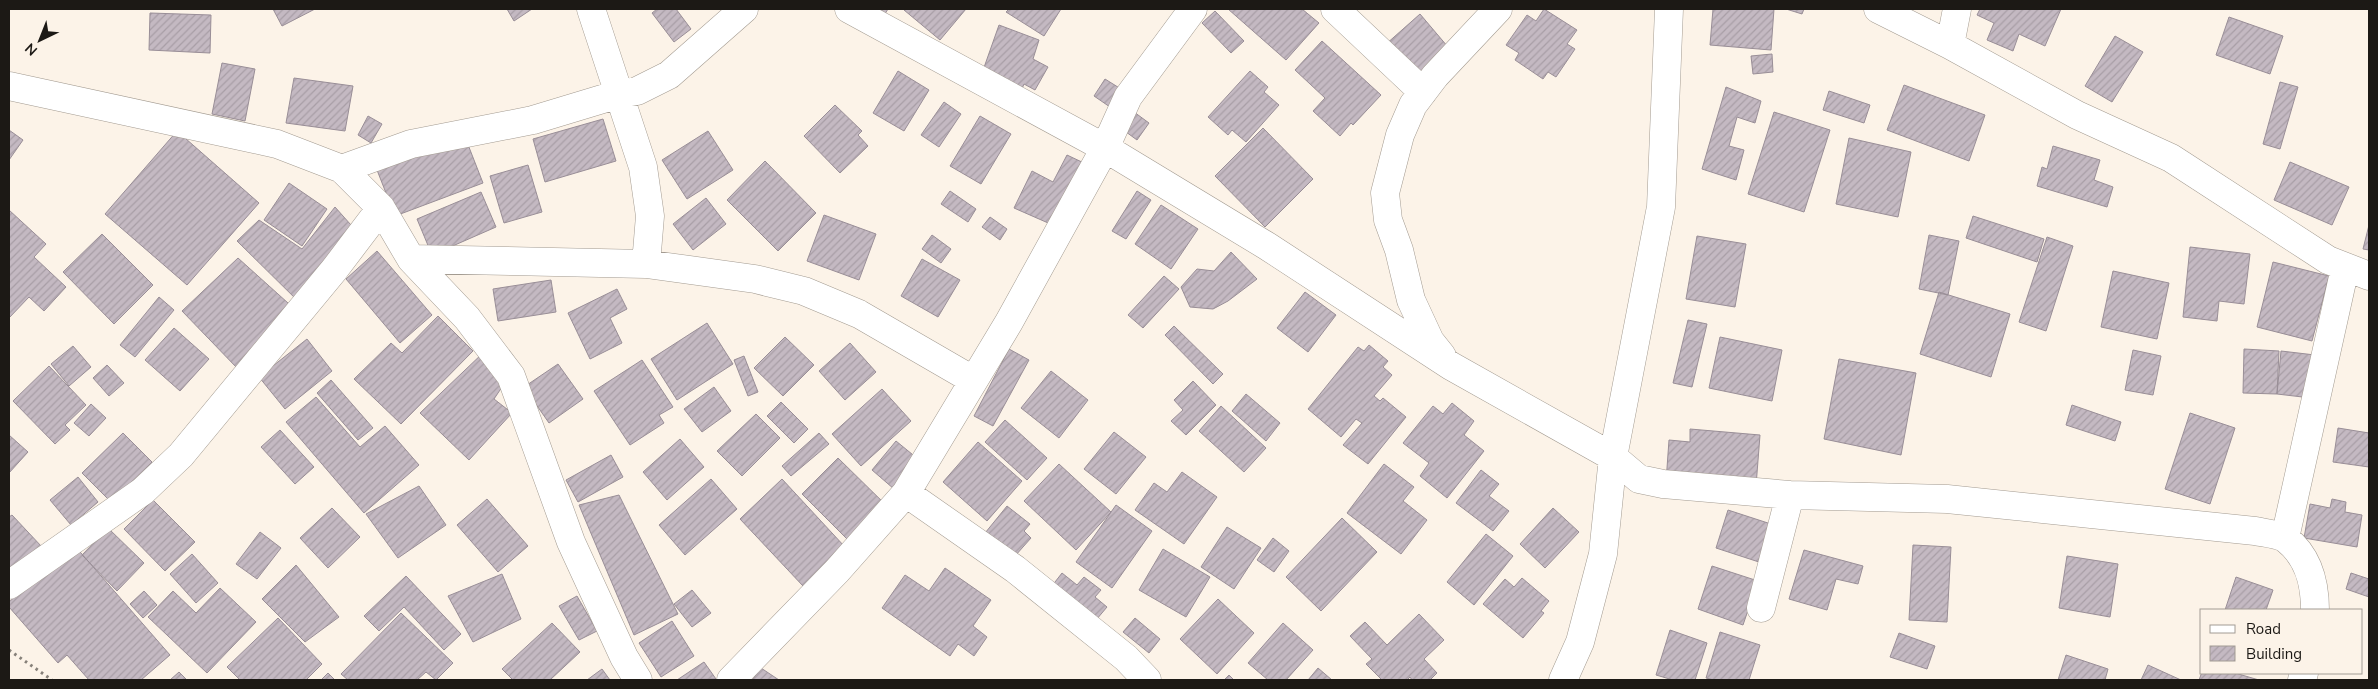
<svg xmlns="http://www.w3.org/2000/svg" width="2378" height="689" viewBox="0 0 2378 689" font-family="'Nunito Sans',sans-serif">
  <style>
    .building { fill: url(#building-hatch); stroke: #998e97 }
    .lines { fill: none; stroke-linecap: round; stroke-linejoin: round }
    .street-casing { stroke: #a39b91; stroke-width: 29 }
    .path { stroke: #868079; stroke-width: 3; stroke-dasharray: 2.5 4; stroke-linecap: butt }
    .street { stroke: #fff; stroke-width: 28 }
  </style>
  <defs>
    <pattern id="building-hatch" width="6" height="6" patternUnits="userSpaceOnUse" patternTransform="scale(1.25)"><rect width="6" height="6" fill="#c4b9c2"/><path d="M-1 1l2-2M0 6l6-6M5 7l2-2" fill="none" stroke="#a89ea6"/></pattern>
  </defs>
  <rect width="100%" height="100%" fill="#fcf3e8"/>
  <!-- building -->
  <path class="building" d="M273 9H315L282 26Z
    M507 9H532L514 21Z
    M657 9H676L691 29 674 42 652 13Z
    M872 9H888L883 17Z
    M906 9H966L940 40 904 10Z
    M1009 9H1061L1044 36 1006 12Z
    M1228 9H1302L1319 23 1286 60Z
    M1544 9 1577 30 1567 44 1575 49 1556 77 1548 72 1543 79 1515 60 1519 53 1506 45 1527 15 1536 21Z
    M1713 9H1774L1771 50 1710 45Z
    M1786 9H1804L1802 14Z
    M1980 9H2061L2045 46 2019 34 2013 51 1987 40 1994 23 1977 15Z
    M1215 11 1244 41 1231 53 1202 23Z
    M150 13 211 15 210 53 149 50Z
    M1420 14 1448 47 1413 78 1385 45Z
    M2229 17 2283 36 2270 74 2216 55Z
    M999 25 1039 40 1033 59 1048 67 1035 90 1024 84 1021 91 981 76Z
    M2115 36 2143 52 2112 102 2085 86Z
    M1322 41 1381 95 1353 125 1351 123 1340 136 1313 111 1325 98 1295 70Z
    M1772 54 1773 72 1753 74 1751 56Z
    M222 63 255 69 245 121 212 114Z
    M898 71 929 90 904 131 873 113Z
    M1250 71 1268 87 1264 92 1279 105 1246 142 1232 130 1228 135 1208 117Z
    M294 78 353 86 345 131 286 123Z
    M1105 79 1121 89 1110 107 1094 96Z
    M2280 82 2298 87 2280 149 2263 144Z
    M1904 85 1985 115 1969 161 1887 130Z
    M1726 87 1761 101 1755 123 1737 117 1729 146 1744 150 1736 180 1702 169Z
    M1829 91 1870 105 1864 123 1823 110Z
    M944 102 961 114 939 147 921 135Z
    M835 105 862 131 858 135 868 146 840 173 804 136Z
    M1134 112 1149 123 1137 140 1122 129Z
    M1774 112 1830 130 1804 212 1748 194Z
    M368 116 382 124 371 143 358 135Z
    M980 116 1011 134 981 184 950 166Z
    M603 119 616 161 545 182 533 139Z
    M1263 128 1313 179 1265 227 1215 176Z
    M9 130 23 140 9 160Z
    M177 131 259 203 187 285 105 214Z
    M708 131 733 170 687 199 662 160Z
    M465 137 483 183 395 216 377 170Z
    M1849 138 1911 152 1898 217 1836 204Z
    M2053 146 2100 160 2094 180 2113 187 2107 207 2037 186 2042 167 2047 169Z
    M1067 155 1086 164 1055 226 1014 208 1032 171 1053 182Z
    M765 161 816 213 778 251 727 200Z
    M2290 162 2349 187 2332 225 2274 200Z
    M528 165 542 212 504 223 490 176Z
    M289 183 327 209 302 246 264 220Z
    M950 191 976 209 968 222 941 204Z
    M1137 191 1151 200 1126 239 1112 231Z
    M481 192 496 227 432 255 417 219Z
    M706 198 726 224 693 250 673 224Z
    M1161 205 1198 229 1171 269 1135 244Z
    M335 207 359 234 303 306 237 241 259 220 302 249Z
    M9 210 46 244 34 257 66 287 44 311 29 297 9 318Z
    M824 215 876 234 859 280 807 261Z
    M1973 216 2044 239 2037 262 1966 238Z
    M990 217 1007 229 1000 240 982 227Z
    M2369 225V250L2363 249Z
    M102 234 153 285 114 324 63 272Z
    M932 235 951 249 941 263 922 249Z
    M1929 235 1959 241 1948 295 1919 289Z
    M1697 236 1746 244 1735 307 1686 299Z
    M2047 237 2073 246 2046 331 2019 322Z
    M2190 247 2250 254 2244 304 2219 301 2217 321 2183 317Z
    M377 251 432 315 400 343 346 279Z
    M1231 252 1257 279 1228 301 1213 309 1190 307 1181 287 1197 269 1214 271Z
    M238 258 298 312 237 368 182 311Z
    M922 259 960 280 938 317 901 296Z
    M2273 262 2329 276 2312 341 2257 327Z
    M2113 271 2169 283 2157 339 2101 327Z
    M1164 276 1179 289 1143 328 1128 315Z
    M551 280 556 312 498 321 493 289Z
    M617 289 627 309 610 318 622 343 590 359 568 313Z
    M1305 292 1336 315 1308 352 1277 328Z
    M1939 292 2010 314 1991 377 1920 354Z
    M159 297 174 310 135 357 120 345Z
    M438 316 473 351 401 424 354 379 391 343 402 353Z
    M1688 320 1707 324 1692 387 1673 383Z
    M707 323 733 364 677 400 651 359Z
    M1174 326 1223 374 1213 384 1165 335Z
    M174 328 209 359 180 391 145 360Z
    M785 337 814 365 783 396 754 368Z
    M1720 337 1782 350 1772 401 1709 388Z
    M307 339 332 371 285 409 259 377Z
    M850 343 876 372 845 400 819 371Z
    M1369 345 1388 361 1383 367 1392 375 1374 396 1380 401 1383 398 1406 417 1368 464 1343 445 1362 423 1356 419 1341 437 1308 409 1358 347 1364 351Z
    M73 346 91 367 69 386 51 364Z
    M1009 349 1029 360 993 426 974 416Z
    M2244 349 2279 351 2277 394 2243 393Z
    M2133 350 2161 356 2153 395 2125 390Z
    M485 351 504 384 494 399 512 413 469 460 420 413Z
    M2281 351 2315 355 2311 398 2277 394Z
    M744 356 758 392 748 396 734 360Z
    M1839 359 1916 373 1901 455 1824 439Z
    M642 360 673 407 659 415 664 423 630 445 594 391Z
    M558 364 583 399 549 423 524 387Z
    M107 365 124 383 109 396 93 378Z
    M49 366 86 405 65 425 70 430 55 444 13 401Z
    M1051 371 1088 400 1059 438 1021 408Z
    M331 380 373 428 358 440 317 393Z
    M1193 381 1216 405 1186 435 1171 421 1183 410 1174 400Z
    M714 387 731 411 702 432 684 409Z
    M882 389 911 421 861 466 832 434Z
    M1246 394 1280 423 1266 441 1232 411Z
    M316 397 360 447 385 426 419 465 364 513 286 422Z
    M781 402 808 429 794 443 767 416Z
    M1452 403 1474 421 1464 435 1484 451 1447 498 1420 476 1429 463 1403 443 1433 406 1443 414Z
    M91 404 106 418 89 436 74 423Z
    M2072 405 2121 422 2115 441 2066 425Z
    M1221 406 1266 448 1244 472 1199 431Z
    M2190 413 2235 428 2210 504 2165 489Z
    M756 414 780 438 742 476 717 451Z
    M1005 420 1047 458 1027 480 985 442Z
    M2338 428 2369 433V467L2333 462Z
    M1690 429 1760 435 1756 486 1666 482 1669 440 1690 442Z
    M280 430 314 467 295 484 261 447Z
    M1114 432 1146 457 1116 494 1084 469Z
    M123 433 152 462 111 502 82 473Z
    M819 433 829 444 791 476 782 466Z
    M9 435 28 452 9 473Z
    M680 439 704 467 667 500 643 472Z
    M896 441 918 459 894 489 872 470Z
    M978 442 1022 481 987 521 943 482Z
    M611 455 623 477 578 502 566 480Z
    M838 458 889 508 853 545 802 494Z
    M1059 464 1111 512 1076 550 1024 501Z
    M1384 464 1414 487 1403 501 1427 520 1401 554 1347 513Z
    M1481 470 1499 484 1489 496 1509 511 1493 531 1456 503Z
    M1182 472 1217 497 1184 544 1135 510 1154 483 1167 492Z
    M78 477 98 502 71 525 50 500Z
    M711 479 737 509 685 555 659 525Z
    M782 479 845 547 803 586 740 519Z
    M419 486 446 525 398 558 366 514Z
    M619 495 678 614 634 635 579 505Z
    M487 499 528 546 498 572 457 525Z
    M2332 499 2346 502 2345 512 2362 515 2357 547 2304 538 2310 504 2330 508Z
    M153 500 195 542 165 571 124 529Z
    M1116 505 1152 531 1112 588 1076 562Z
    M1007 506 1030 524 1024 531 1031 538 1015 556 981 538Z
    M332 508 360 537 328 568 300 538Z
    M1553 508 1579 532 1545 568 1520 544Z
    M1728 510 1774 525 1762 563 1716 548Z
    M12 515 42 547 9 578V517Z
    M1342 518 1377 552 1321 611 1286 577Z
    M1227 527 1261 548 1234 589 1201 567Z
    M108 528 144 563 117 591 82 555Z
    M260 532 281 548 257 579 236 564Z
    M1486 534 1513 556 1474 605 1447 582Z
    M1273 538 1289 551 1274 572 1257 560Z
    M74 545 170 655 141 680H89L67 655 58 663 9 607V602Z
    M1913 545 1951 547 1947 622 1909 620Z
    M1163 549 1210 577 1186 617 1139 590Z
    M1804 550 1863 566 1858 584 1836 579 1827 610 1789 599Z
    M192 554 218 583 196 603 170 574Z
    M2067 556 2118 564 2110 617 2059 608Z
    M296 565 339 617 305 642 262 599Z
    M1712 566 1758 581 1743 625 1698 609Z
    M945 568 991 600 973 626 987 637 974 656 958 644 950 656 882 608 905 575 929 591Z
    M1062 573 1077 585 1084 577 1101 590 1095 597 1107 607 1091 626 1048 591Z
    M2351 573 2369 579V597L2346 589Z
    M502 574 521 619 473 642 448 596Z
    M406 576 461 634 444 650 404 607 379 631 364 616Z
    M2236 577 2273 590 2266 610H2225Z
    M1522 578 1549 601 1541 611 1544 613 1523 638 1483 604 1505 579 1514 587Z
    M220 588 256 622 207 673 148 617 173 591 196 613Z
    M692 590 711 613 692 627 674 604Z
    M144 591 157 605 143 618 130 604Z
    M577 596 597 631 579 640 559 606Z
    M1218 599 1254 633 1217 674 1180 639Z
    M401 613 453 663 436 680 426 672 417 680H348L341 674Z
    M1419 614 1444 640 1424 659 1437 673 1430 680H1412L1410 677 1407 680H1382L1366 664 1372 659 1350 636 1365 622 1387 645Z
    M278 618 322 664 306 680H240L227 667Z
    M1135 618 1160 639 1149 653 1123 632Z
    M672 621 694 656 661 677 639 643Z
    M552 623 580 652 550 680H513L502 669Z
    M1283 623 1313 650 1286 680H1268L1248 663Z
    M1670 630 1707 643 1695 680H1673L1656 675Z
    M1720 632 1760 645 1749 680H1714L1706 678Z
    M1899 633 1935 646 1927 669 1890 657Z
    M2066 655 2108 669 2105 680H2058Z
    M704 662 716 679 677 680Z
    M2148 665 2181 680H2141Z
    M761 668 779 680H752Z
    M1318 668 1332 680H1308Z
    M602 669 610 680H587Z
    M179 672 187 680H170Z
    M2202 672 2235 673 2259 680H2199Z
    M328 673 335 680H321Z
    M1229 675 1234 680H1224Z"/>
  <g class="lines">
    <defs>
      <path id="street" d="M591 9 643 167 650 216 646 264
        M849 9 1105 148 1267 246 1451 366 1613 457 1639 479 1663 484 1790 495 1947 499 2255 531C2264 533 2279 534 2286 539 2309 557 2315 583 2315 610
        M1335 9 1423 92
        M1878 9 1950 45 2077 115 2171 158 2328 260 2369 276
        M1950 45 1957 9
        M9 86 277 144 342 169 381 208 411 259 467 318 511 376 571 542 624 657 638 680
        M342 169 411 144 533 120 619 94 637 91 669 75 744 9
        M411 259 646 264 755 279 804 291 859 314 973 380
        M1442 356 1430 341 1411 300 1399 250 1388 220 1385 193 1400 135 1413 105 1435 76 1498 9
        M906 493 1015 569 1126 658 1147 680
        M2285 538 2345 268
        M9 585 143 491 181 455 334 270 381 208
        M1761 608 1790 495
        M731 680 837 571 906 493 1009 322 1105 148 1128 97 1193 9
        M1563 680 1580 642 1603 554 1613 457 1661 207 1669 9
        M2302 680 2304 673"/>
    </defs>
    <!-- street casing -->
    <use href="#street" class="street-casing"/>
    <!-- path -->
    <path class="path" d="M9 650 52 680"/>
    <!-- street -->
    <use href="#street" class="street"/>
  </g>
  <!-- border -->
  <rect width="2378" height="689" fill="none" stroke="#1c1915" stroke-width="20"/>
  <!-- legend -->
  <rect x="2200" y="609" width="162" height="65" fill="#fcf3e8" stroke="#a29c94"/>
  <rect x="2210" y="625" width="25" height="8" fill="#ffffff" stroke="#a29c94"/>
  <text x="2246" y="634" font-size="15" fill="#1c1915">Road</text>
  <rect x="2210" y="646" width="25" height="15" fill="url(#building-hatch)" stroke="#a29c94"/>
  <text x="2246" y="659" font-size="15" fill="#1c1915">Building</text>
  <!-- north arrow -->
  <g transform="translate(40 40) rotate(223)" stroke="#fcf3e8" stroke-width="4" paint-order="stroke">
  <path d="M0-4L9 19L0 12L-9 19Z" fill="#1c1915"/>
  <text y="-8" font-size="14" font-weight="bold" text-anchor="middle" fill="#1c1915">N</text>
  </g>
</svg>
